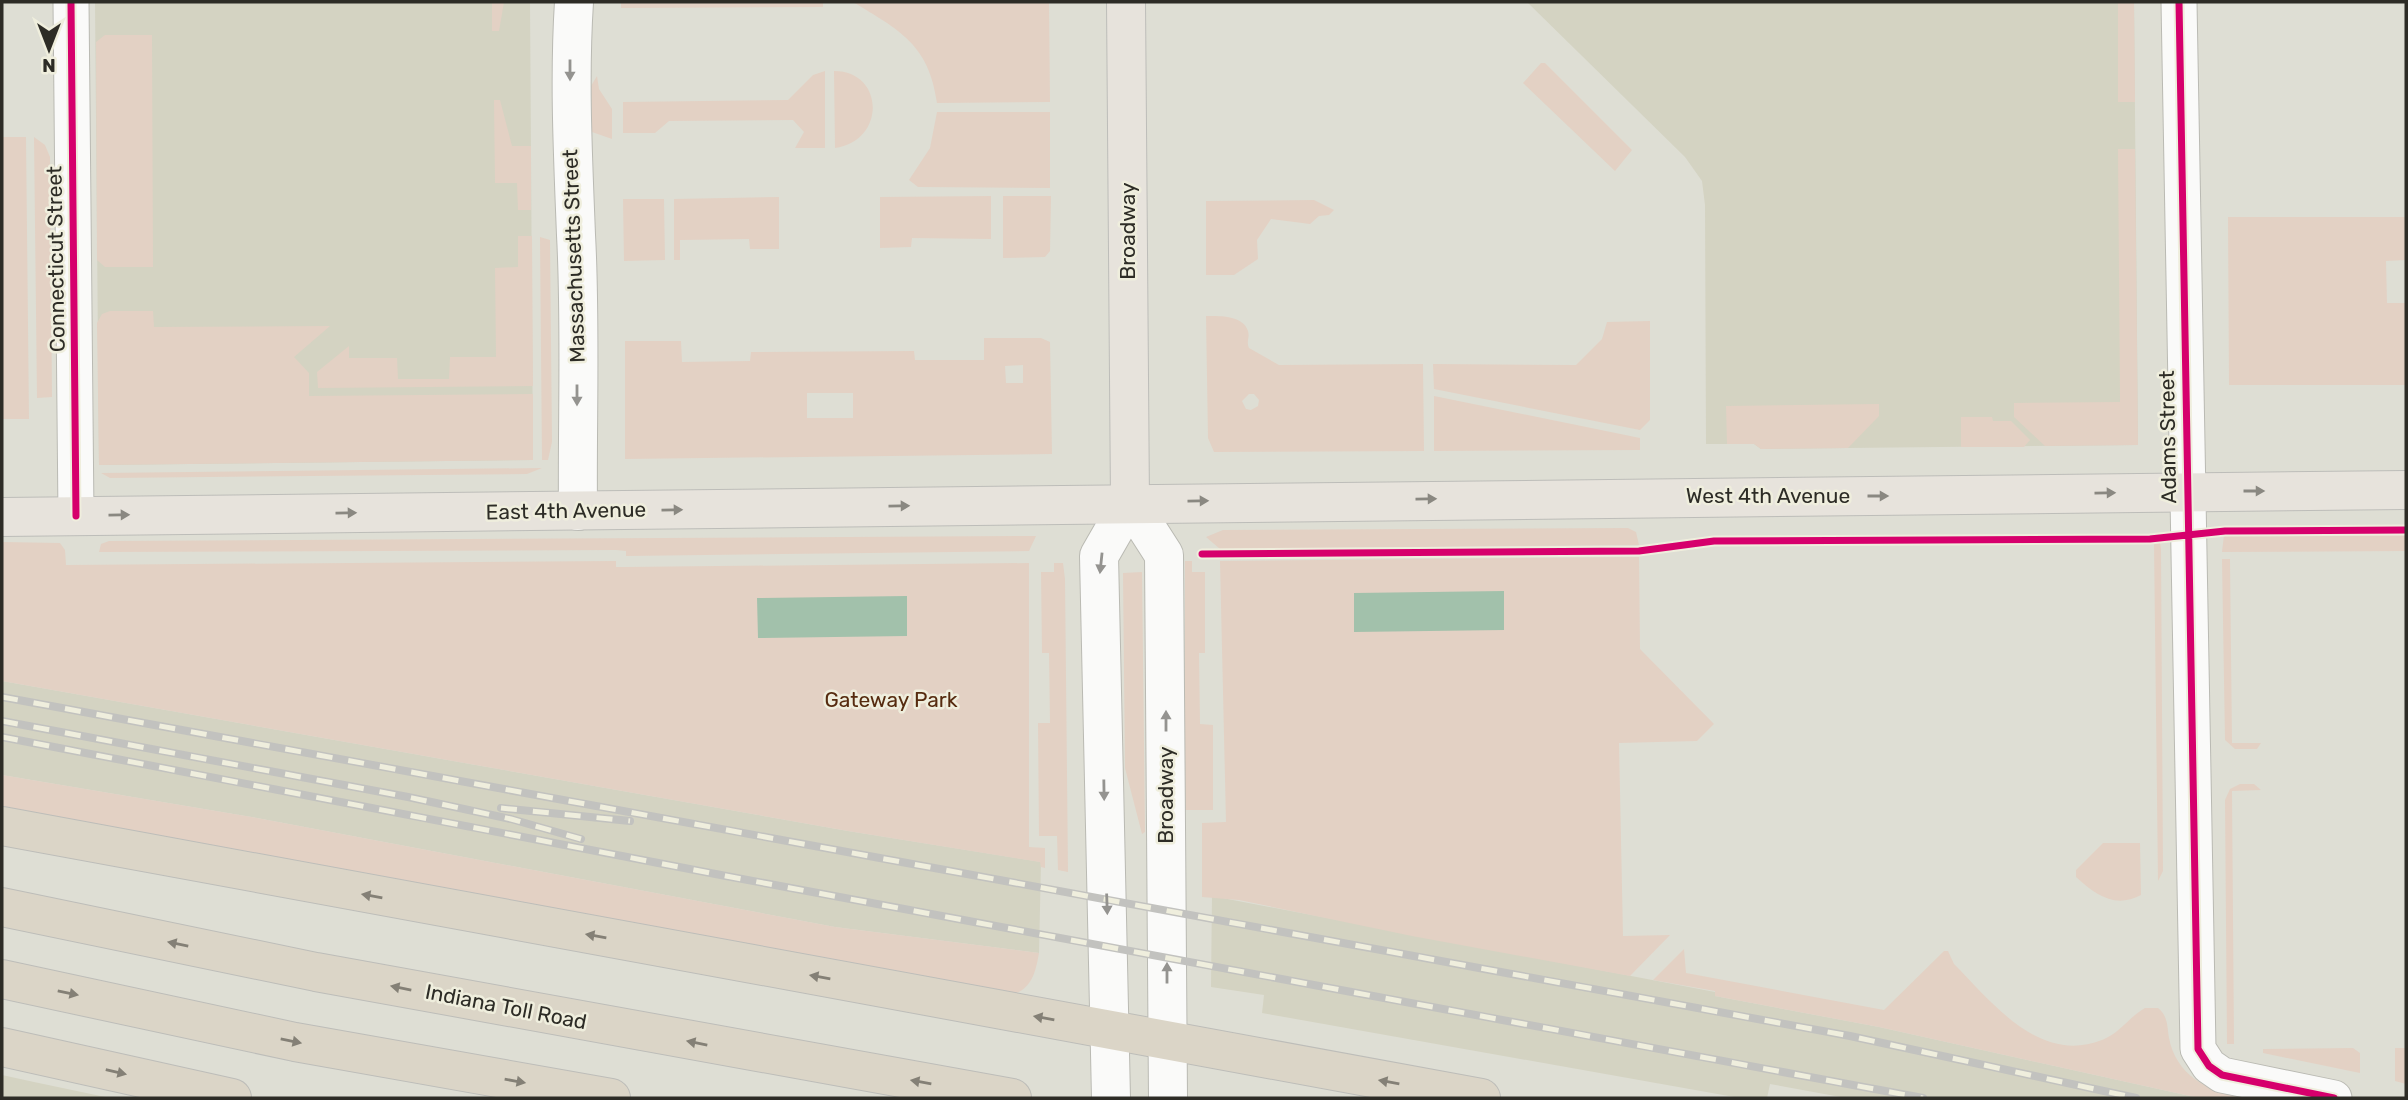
<svg xmlns="http://www.w3.org/2000/svg" width="2408" height="1100" viewBox="0 0 2408 1100" font-family="Rubik,sans-serif">
  <style>
    .built { fill: #d4d3c2 }
    .green { fill: #e3d1c4; fill-rule: evenodd }
    .water { fill: #a2c1ab }
    .lines { fill: none; stroke-linecap: round; stroke-linejoin: round }
    .minor-casing { stroke: #babab3; stroke-width: 37 }
    .tertiary-casing { stroke: #babab3; stroke-width: 40 }
    .secondary-casing { stroke: #babab3; stroke-width: 40 }
    .primary-casing { stroke: #bdbdb9; stroke-width: 40 }
    .motorway-casing { stroke: #bdbdb9; stroke-width: 40 }
    .minor { stroke: #fafaf9; stroke-width: 35 }
    .tertiary { stroke: #fafaf9; stroke-width: 38 }
    .secondary { stroke: #fafaf9; stroke-width: 38 }
    .primary { stroke: #e7e3dc; stroke-width: 38 }
    .motorway { stroke: #dbd5c7; stroke-width: 38 }
    .rail-casing { stroke: #c2c2bf; stroke-width: 8 }
    .rail { stroke: #efeedd; stroke-width: 5; stroke-dasharray: 16; stroke-linecap: butt }
    .cycleway-casing { stroke: #efeedd; stroke-width: 11 }
    .cycleway { stroke: #d6006c; stroke-width: 7 }
    .oneway { fill: #949390 }
    .oneway2 { fill: #8a8881 }
    .oneway3 { fill: #848076 }
    .labels { text-anchor: middle; stroke-width: 5; stroke-linejoin: round; paint-order: stroke }
    .street-label { font-size: 21px; fill: #2d2c26; stroke: #efeedd }
    .park-label { font-size: 21px; fill: #562b0f; stroke: #efeedd }
  </style>
  <rect width="100%" height="100%" fill="#deded4"/>
  <!-- built -->
  <path class="built" d="M95 2H530L533 460 99 465Z
    M1527 2H2134L2138 445 1761 449 1754 444H1706L1705 205 1702 181 1685 157Z
    M2 681 848 831 1041 862 1039 953 835 927 257 818 2 775Z
    M1212 896 1715 992V996L1879 1027 2199 1098H1846L1770 1084 1767 1098H1740L1262 1013 1264 995 1211 987Z
    M2 1075 34 1082 110 1098H2Z"/>
  <!-- green -->
  <path class="green" d="M492 2H504L499 31H492Z
    M621 2H823V7L621 8Z
    M853 2H1049L1050 102 937 103C929 44 899 30 853 2Z
    M2118 2H2134L2135 102H2118Z
    M105 35H152L153 267H105L97 260 96 42Z
    M1541 63H1545L1632 150 1615 171 1523 83Z
    M825 71V148H795L804 132 793 120 669 121 655 133H623V102L788 100 813 75Z
    M834 71C885 71 886 141 835 148Z
    M597 76 599 89 612 109V139L592 132 591 86Z
    M494 100H500L512 146H531V210H518L517 183H495Z
    M937 112H1050V188L918 187 909 180 930 148Z
    M2 137H26L29 419H2Z
    M34 137 45 145 50 157 52 397 37 398Z
    M2118 149H2135L2138 445 2045 446 2014 417V403L2120 402Z
    M991 196V239L912 238 911 247 880 248V197Z
    M1003 196H1051L1050 251 1045 257 1003 258Z
    M779 197V249H750L749 239 680 240V260H674V199Z
    M623 199H664L665 260 624 261Z
    M1314 200 1334 210 1329 215 1319 216 1310 224 1271 219 1257 240 1258 259 1234 275H1206V201Z
    M2228 217H2406V260L2386 261 2387 303H2406V385H2229Z
    M518 236H532L533 386 318 388 317 372 349 346V358H397L398 379H449L450 357H496L495 268 518 267Z
    M540 237 550 240 552 442 548 460H542Z
    M110 311H153L154 327 330 326 294 357 309 373V396L533 394V460L99 465 97 323 102 314Z
    M1206 316C1219 316 1243 315 1248 331 1250 338 1246 341 1249 348L1279 365 1423 364 1424 451 1214 452 1208 438ZM1249 394H1254L1259 400 1258 406 1251 410 1246 409 1242 401Z
    M1650 321V420L1640 430 1434 389 1433 364 1576 365 1602 339 1607 322Z
    M984 338H1041L1050 342 1052 454 625 459V341H681L682 362 750 361 751 352 914 351 915 360H984ZM1023 365V383H1006L1005 366ZM807 393H853V418H807Z
    M1434 396 1640 438V450L1434 451Z
    M1879 404V416L1848 448 1761 449 1754 444H1727L1726 406Z
    M1961 417H1992L1993 421H2011L2030 440 2024 447H1961Z
    M542 468 527 474 110 478 101 473Z
    M1628 528 1636 532 1639 545 1220 549 1206 537 1223 530Z
    M2224 535H2406V551L2222 552Z
    M1036 536 1029 551 626 556V551L616 550 99 552 101 544 109 541Z
    M2 542 60 543 65 550 66 565 616 561V567H625L1029 563V847L1045 848V868L1041 867 1040 862 848 831 2 681Z
    M2154 543H2160L2161 549 2163 871 2158 881Z
    M1639 557 1640 649 1714 724 1697 741 1619 743 1623 936 1670 935 1630 976 1412 936 1239 900 1202 897V823L1226 822 1220 561Z
    M2222 559H2230L2232 743H2261L2257 749H2235L2225 740Z
    M1185 561H1192V572H1205V653H1199L1200 724 1213 725V810H1185Z
    M1054 563H1063L1065 579 1068 872 1058 870 1057 836H1039L1038 723H1050L1049 653H1042L1041 572H1054Z
    M1142 572 1145 832 1142 834 1125 768 1123 573Z
    M2 775 257 818 835 927 1039 953C1035 976 1031 990 1007 997L277 863 2 806Z
    M2240 784H2254L2261 790 2232 791 2234 1044H2227L2225 800 2230 789Z
    M2103 843H2140L2141 895C2115 909 2096 895 2076 877V870Z
    M1684 949 1686 973 1884 1010 1944 951H1948L1954 964C1992 1002 2039 1065 2102 1040 2120 1033 2129 1017 2145 1008H2158C2168 1016 2167 1026 2169 1038 2176 1075 2207 1090 2240 1098H2199L1879 1027 1715 996V991L1653 980Z
    M2353 1048 2360 1053V1073L2263 1053V1049Z
    M2395 1048H2406V1084L2395 1081Z"/>
  <!-- water -->
  <path class="water" d="M1504 591V630L1354 632V593Z
    M907 596V636L758 638 757 598Z"/>
  <g class="lines">
    <defs>
      <path id="minor" d="M71 2 76 516
        M2179 2 2198 1049 2209 1066 2222 1075 2334 1098"/>
      <path id="tertiary" d="M574 2C569 80 573 157 576 235 581 327 577 419 578 511"/>
      <path id="secondary" d="M1111 1098 1099 556 1130 502 1164 555 1168 1098"/>
      <path id="primary" d="M1126 2 1130 502
        M2 517 2406 490"/>
      <path id="motorway" d="M2 826 1481 1098
        M2 907 316 972 1012 1098
        M2 979 295 1042 611 1098
        M2 1047 232 1098"/>
    </defs>
    <!-- minor casing -->
    <use href="#minor" class="minor-casing"/>
    <!-- tertiary casing -->
    <use href="#tertiary" class="tertiary-casing"/>
    <!-- secondary casing -->
    <use href="#secondary" class="secondary-casing"/>
    <!-- primary casing -->
    <use href="#primary" class="primary-casing"/>
    <!-- motorway casing -->
    <use href="#motorway" class="motorway-casing"/>
    <!-- minor -->
    <use href="#minor" class="minor"/>
    <!-- tertiary -->
    <use href="#tertiary" class="tertiary"/>
    <!-- secondary -->
    <use href="#secondary" class="secondary"/>
    <!-- primary -->
    <use href="#primary" class="primary"/>
    <!-- motorway -->
    <use href="#motorway" class="motorway"/>
    <defs>
      <path id="rail" d="M2 697 1850 1036 2136 1098
        M2 721 408 797 511 819 581 839
        M2 737 726 876 1923 1098
        M501 808 630 821"/>
    </defs>
    <!-- rail casing -->
    <use href="#rail" class="rail-casing"/>
    <!-- rail -->
    <use href="#rail" class="rail"/>
    <defs>
      <path id="cycleway" d="M71 2 76 516
        M2179 2 2198 1049 2209 1066 2222 1075 2334 1098
        M1202 554 1639 551 1714 541 2150 539 2225 531 2406 530"/>
    </defs>
    <!-- cycleway casing -->
    <use href="#cycleway" class="cycleway-casing"/>
    <!-- cycleway -->
    <use href="#cycleway" class="cycleway"/>
  </g>
  <!-- one-way arrows -->
  <defs><path id="oneway-solid" d="M-6-.8H1V-3.2L6.5 0L1 3.2V.8H-6Z" transform="scale(1.75)"/></defs>
  <g class="oneway">
    <use href="#oneway-solid" transform="translate(570 70) rotate(90)"/>
    <use href="#oneway-solid" transform="translate(577 395) rotate(90)"/>
    <use href="#oneway-solid" transform="translate(1101 563) rotate(96)"/>
    <use href="#oneway-solid" transform="translate(1166 721) rotate(-90)"/>
    <use href="#oneway-solid" transform="translate(1104 790) rotate(89)"/>
    <use href="#oneway-solid" transform="translate(1107 904) rotate(88)"/>
    <use href="#oneway-solid" transform="translate(1167 973) rotate(-90)"/>
  </g>
  <g class="oneway2">
    <use href="#oneway-solid" transform="translate(2254 491)"/>
    <use href="#oneway-solid" transform="translate(2105 493) rotate(-1)"/>
    <use href="#oneway-solid" transform="translate(1878 496)"/>
    <use href="#oneway-solid" transform="translate(1426 499) rotate(-1)"/>
    <use href="#oneway-solid" transform="translate(1198 501) rotate(-1)"/>
    <use href="#oneway-solid" transform="translate(899 506) rotate(-1)"/>
    <use href="#oneway-solid" transform="translate(672 510) rotate(-1)"/>
    <use href="#oneway-solid" transform="translate(346 513) rotate(-1)"/>
    <use href="#oneway-solid" transform="translate(119 515) rotate(-1)"/>
  </g>
  <g class="oneway3">
    <use href="#oneway-solid" transform="translate(372 896) rotate(-170)"/>
    <use href="#oneway-solid" transform="translate(596 936) rotate(-170)"/>
    <use href="#oneway-solid" transform="translate(178 944) rotate(-168)"/>
    <use href="#oneway-solid" transform="translate(820 977) rotate(-170)"/>
    <use href="#oneway-solid" transform="translate(401 988) rotate(-169)"/>
    <use href="#oneway-solid" transform="translate(68 993) rotate(12)"/>
    <use href="#oneway-solid" transform="translate(1044 1018) rotate(-170)"/>
    <use href="#oneway-solid" transform="translate(291 1041) rotate(11)"/>
    <use href="#oneway-solid" transform="translate(697 1043) rotate(-169)"/>
    <use href="#oneway-solid" transform="translate(116 1072) rotate(13)"/>
    <use href="#oneway-solid" transform="translate(515 1081) rotate(10)"/>
    <use href="#oneway-solid" transform="translate(921 1082) rotate(-170)"/>
    <use href="#oneway-solid" transform="translate(1389 1082) rotate(-170)"/>
  </g>
  <g class="labels">
    <!-- street labels -->
    <g class="street-label">
      <text transform="translate(1128 231) rotate(-90)" y="7">Broadway</text>
      <text transform="translate(574 256) rotate(-92)" y="7">Massachusetts Street</text>
      <text transform="translate(56 259) rotate(-91)" y="7">Connecticut Street</text>
      <text transform="translate(2168 437) rotate(-91)" y="7">Adams Street</text>
      <text x="1768" y="503">West 4th Avenue</text>
      <text transform="translate(566 511) rotate(-1)" y="7">East 4th Avenue</text>
      <text transform="translate(1166 795) rotate(-90)" y="7">Broadway</text>
      <text transform="translate(506 1007) rotate(11)" y="7">Indiana Toll Road</text>
    </g>
    <!-- park labels -->
    <g class="park-label">
      <text x="891" y="707">Gateway Park</text>
    </g>
  </g>
  <!-- border -->
  <rect width="2408" height="1100" fill="none" stroke="#2d2c26" stroke-width="7"/>
  <!-- north arrow -->
  <g transform="translate(49 49) rotate(180)" stroke="#efeedd" stroke-width="5" paint-order="stroke">
  <path d="M0-5L12 26L0 18L-12 26Z" fill="#2d2c26"/>
  <text y="-10" font-size="19" font-weight="bold" text-anchor="middle" fill="#2d2c26">N</text>
  </g>
</svg>
